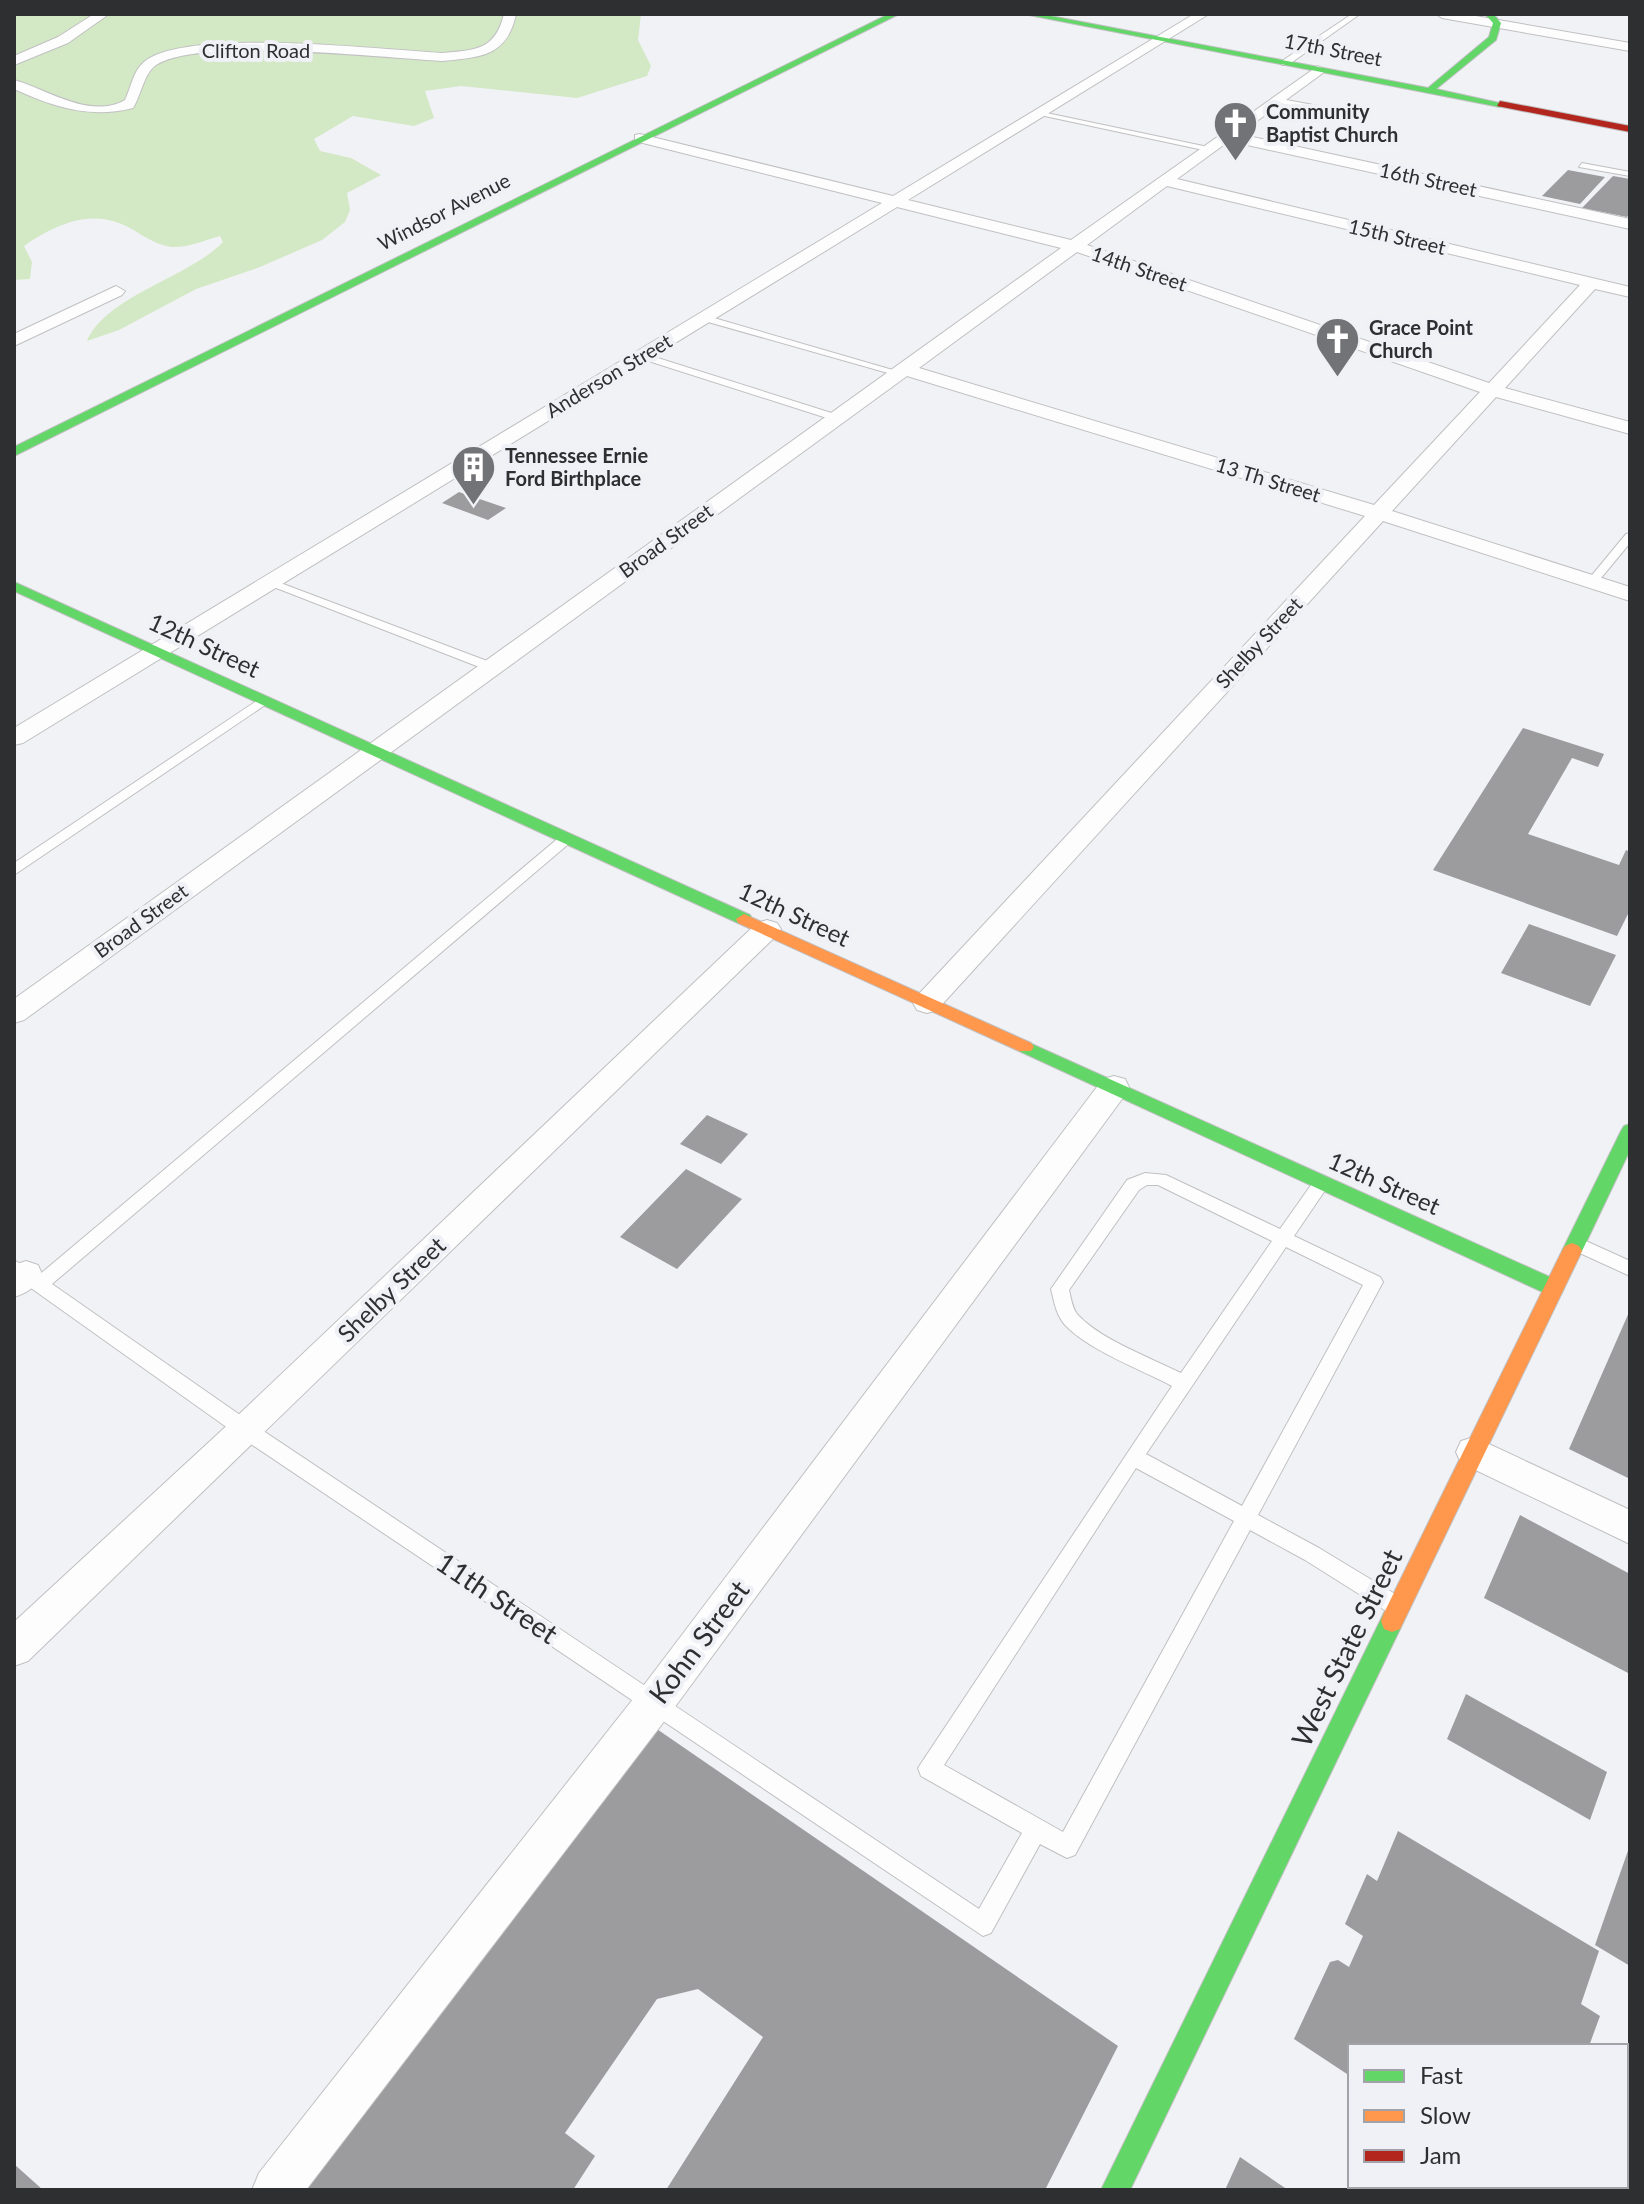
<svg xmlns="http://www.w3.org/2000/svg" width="1644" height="2204" viewBox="0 0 1644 2204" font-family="Lato,sans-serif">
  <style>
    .green { fill: #d3e8c5 }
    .building { fill: #9c9c9e }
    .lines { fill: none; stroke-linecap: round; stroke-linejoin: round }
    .lane-casing { stroke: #c0c0c2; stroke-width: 2 }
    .street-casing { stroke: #c0c0c2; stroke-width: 2 }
    .fast-casing { stroke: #c0c0c2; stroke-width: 2 }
    .slow-casing { stroke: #c0c0c2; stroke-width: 2 }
    .jam-casing { stroke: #c0c0c2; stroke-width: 2 }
    .lane { fill: #fdfdfe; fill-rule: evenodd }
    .street { fill: #fdfdfe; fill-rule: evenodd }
    .fast { fill: #63d668; fill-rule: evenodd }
    .slow { fill: #ff974d; fill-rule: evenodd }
    .jam { fill: #b3261e; fill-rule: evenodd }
    .labels { text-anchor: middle; stroke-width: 8; stroke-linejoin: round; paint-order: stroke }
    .far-street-label { font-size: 20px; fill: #2e2f31; stroke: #eff1f7 }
    .far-poi-label { font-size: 20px; font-weight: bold; fill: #2e2f31; stroke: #eff1f7; text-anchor: start }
    .street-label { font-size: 24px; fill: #2e2f31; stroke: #eff1f7 }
    .near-street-label { font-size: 28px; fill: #2e2f31; stroke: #eff1f7 }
  </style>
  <rect width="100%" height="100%" fill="#f1f2f5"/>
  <!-- green -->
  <path class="green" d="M14 14H641L638 40 651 66 647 76 577 98 461 86 425 91 434 118 414 126 353 116 314 139 320 151 351 158 381 175 347 193 350 210 345 222 322 240 260 267 196 289 119 330 87 341C106 296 188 278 223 242L220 236C206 240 186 248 172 247 149 244 136 228 116 222 83 211 50 228 24 246L32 262 30 279 14 280Z"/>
  <!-- building -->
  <path class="building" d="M1568 170 1605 177 1580 204 1542 196Z
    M1613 176 1630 179V213L1627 217 1582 208Z
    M459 492 506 508 488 520 442 503Z
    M1523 728 1604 754 1598 767 1572 758 1528 834 1619 865 1626 850 1630 852V910L1617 936 1433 870Z
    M1529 924 1616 955 1590 1006 1501 973Z
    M707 1115 748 1134 721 1164 680 1144Z
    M686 1169 742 1199 677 1269 620 1237Z
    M1630 1310V1479L1569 1449Z
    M1520 1515 1630 1574V1674L1484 1598Z
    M1466 1694 1607 1772 1590 1820 1447 1739Z
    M651 1725 1118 2046 1045 2190H666L763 2037 698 1989 657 1999 565 2133 595 2156 573 2190H298Z
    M1398 1831 1599 1951 1581 2004 1600 2016 1589 2046H1350V2076L1294 2039 1330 1962 1338 1960 1349 1967 1363 1936 1345 1924 1367 1874 1377 1881Z
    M1630 1845V1966L1595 1945Z
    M1240 2157 1288 2190H1225Z
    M14 2164 43 2190H14Z
    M1517 2186H1611L1610 2190H1524Z"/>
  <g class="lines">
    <defs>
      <path id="lane" d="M1352 14H1360L1288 65H1282V61Z
        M1276 98 1361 114 1365 116 1361 118 1273 102Z
        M1037 111 1208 147 1212 149 1208 151 1040 115Z
        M1582 163 1630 172V176L1579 167Z
        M701 316H707L903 373 895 375 701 320Z
        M642 353 841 416 842 418 833 420 639 358 637 356Z
        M1630 533V543L1596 584H1588V580L1626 534Z
        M270 579 495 664 497 667 491 671 487 670 266 584 264 582Z
        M264 696 270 700 268 703 14 875V863Z
        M567 834 574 838 572 841 52 1284 253 1424 979 1909 1022 1833 921 1776 918 1768 1172 1386C1140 1369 1090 1351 1065 1325 1056 1315 1054 1301 1051 1289L1127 1180 1145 1173 1166 1175 1280 1229 1316 1178H1328L1330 1182 1328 1186 1294 1236 1380 1277 1383 1282 1258 1515 1319 1548 1400 1597 1403 1604 1400 1611 1393 1613 1386 1611 1305 1560 1250 1530 1075 1855 1067 1858 1040 1844 991 1933 983 1936 239 1436 14 1276V1260L39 1275 562 835ZM1147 1185H1158L1272 1241 1181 1373C1151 1358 1099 1339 1077 1314 1072 1307 1071 1298 1069 1290L1139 1190ZM1286 1247 1363 1285 1242 1506 1146 1454ZM1136 1468 1234 1521 1063 1832 944 1765Z
        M1577 1237 1630 1261V1276L1571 1249 1568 1244 1571 1239Z"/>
      <path id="street" d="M94 14H109L68 43 14 65V56L58 37Z
        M504 14H516C507 57 480 57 442 61 384 58 200 37 156 65 144 73 141 96 133 108 89 119 54 107 14 89V80C47 89 90 120 125 100 131 88 133 71 144 62 185 27 384 50 442 53 475 50 495 51 504 14Z
        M1194 14H1209L908 200 1071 240 1318 66 1325 70 1323 73 1239 134 1630 219V229L1229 141 1177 179 1630 287V297L1595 289 1505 388 1630 422V434L1496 397 1392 511 1630 587V601L1383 521 937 1010 927 1013 917 1010 913 1003 917 996 1365 516 907 376 24 1020 14 1023V999L1061 248 897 207 23 743 14 745V728L882 203 635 141V135L640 134 893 196ZM1167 186 1580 285 1489 383 1087 245ZM1077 252 1480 392 1374 505 919 368Z
        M1436 14H1464L1630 43V51L1442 18Z
        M116 286 125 291 122 295 14 346V334Z
        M767 920 777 923 781 929 777 935 28 1661 14 1666V1622L234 1419 757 923Z
        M1114 1076 1125 1079 1129 1087 1125 1095 669 1715 306 2190H252L259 2173 641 1689 1103 1079Z
        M26 1261 38 1265 42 1274C36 1287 27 1293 14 1297V1265Z
        M1474 1437 1630 1510V1544L1461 1463 1456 1452 1461 1441Z
        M1630 2161V2190H1604L1606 2186H1626V2163Z"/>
      <path id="fast" d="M889 14H899L14 456V447Z
        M1024 14H1040L1428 88 1489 37 1493 23 1485 14H1493L1501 23 1496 40 1436 89 1504 104 1500 107Z
        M14 582 750 915 752 919 750 923H738L14 591Z
        M1025 1041 1561 1282 1564 1288 1561 1294 1554 1296 1547 1294 1019 1051 1016 1047 1019 1043Z
        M1630 1124V1150L1582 1251 1579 1256H1565L1562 1251 1621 1131 1624 1126Z
        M1392 1610 1400 1613 1403 1621 1400 1629 1130 2190H1101L1384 1613Z"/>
      <path id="slow" d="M744 914 1031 1043 1034 1047 1031 1051H1019L738 923 736 919Z
        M1572 1243 1579 1246 1582 1251 1400 1629 1392 1632 1384 1629 1381 1621 1384 1613 1562 1251 1565 1246Z"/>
      <path id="jam" d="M1500 101 1630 126V132L1497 106Z"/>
    </defs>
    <!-- lane casing -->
    <use href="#lane" class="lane-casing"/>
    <!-- street casing -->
    <use href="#street" class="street-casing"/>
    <!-- fast casing -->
    <use href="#fast" class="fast-casing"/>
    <!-- slow casing -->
    <use href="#slow" class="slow-casing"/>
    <!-- jam casing -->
    <use href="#jam" class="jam-casing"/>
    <!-- lane -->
    <use href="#lane" class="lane"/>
    <!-- street -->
    <use href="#street" class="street"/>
    <!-- fast -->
    <use href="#fast" class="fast"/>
    <!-- slow -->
    <use href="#slow" class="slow"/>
    <!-- jam -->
    <use href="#jam" class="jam"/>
  </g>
  <!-- icons -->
  <defs>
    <symbol id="church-pin" viewBox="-11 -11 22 30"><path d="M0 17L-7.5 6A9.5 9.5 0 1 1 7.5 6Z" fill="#727376" stroke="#eff1f7"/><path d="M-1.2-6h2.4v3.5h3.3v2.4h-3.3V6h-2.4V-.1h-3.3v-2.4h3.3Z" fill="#fff"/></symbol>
    <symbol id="building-pin" viewBox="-11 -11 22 30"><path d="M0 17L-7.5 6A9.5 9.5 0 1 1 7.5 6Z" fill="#727376" stroke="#eff1f7"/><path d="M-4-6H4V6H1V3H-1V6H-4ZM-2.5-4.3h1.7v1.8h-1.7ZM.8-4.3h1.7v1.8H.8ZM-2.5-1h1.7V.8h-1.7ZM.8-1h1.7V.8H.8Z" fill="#fff"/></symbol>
  </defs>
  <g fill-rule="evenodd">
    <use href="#church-pin" x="1210" y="98" width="51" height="69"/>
    <use href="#church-pin" x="1312" y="314" width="51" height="69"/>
    <use href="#building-pin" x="448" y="442" width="51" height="69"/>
  </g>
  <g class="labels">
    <!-- far-street labels -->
    <g class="far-street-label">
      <text transform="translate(1333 50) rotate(11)" y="7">17th Street</text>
      <text x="256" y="58">Clifton Road</text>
      <text transform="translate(1428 180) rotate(12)" y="7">16th Street</text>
      <text transform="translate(444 212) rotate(-27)" y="7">Windsor Avenue</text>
      <text transform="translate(1397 237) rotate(13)" y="7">15th Street</text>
      <text transform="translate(1139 269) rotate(19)" y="7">14th Street</text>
      <text transform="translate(609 376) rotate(-31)" y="7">Anderson Street</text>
      <text transform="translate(1268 480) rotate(17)" y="7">13 Th Street</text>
      <text transform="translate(666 541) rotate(-36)" y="7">Broad Street</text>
      <text transform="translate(1259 643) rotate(-47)" y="7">Shelby Street</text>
      <text transform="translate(141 921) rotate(-36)" y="7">Broad Street</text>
    </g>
    <!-- far-poi labels -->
    <g class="far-poi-label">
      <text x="1266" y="119">Community<tspan x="1266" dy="23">Baptist Church</tspan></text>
      <text x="1369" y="335">Grace Point<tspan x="1369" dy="23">Church</tspan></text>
      <text x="505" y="463">Tennessee Ernie<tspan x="505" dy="23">Ford Birthplace</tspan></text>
    </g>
    <!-- street labels -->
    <g class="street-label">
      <text transform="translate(204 646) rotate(25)" y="8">12th Street</text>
      <text transform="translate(794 915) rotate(25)" y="8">12th Street</text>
      <text transform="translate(1384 1184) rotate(24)" y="8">12th Street</text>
      <text transform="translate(392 1290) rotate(-44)" y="8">Shelby Street</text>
    </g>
    <!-- near-street labels -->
    <g class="near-street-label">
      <text transform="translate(497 1598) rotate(34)" y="10">11th Street</text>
      <text transform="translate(699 1642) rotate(-53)" y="10">Kohn Street</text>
      <text transform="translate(1347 1648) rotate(-64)" y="10">West State Street</text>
    </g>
  </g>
  <!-- border -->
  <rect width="1644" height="2204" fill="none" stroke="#2e2f31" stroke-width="32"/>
  <!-- legend -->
  <rect x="1348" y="2044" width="280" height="144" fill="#eff1f7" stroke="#a2a3a8" stroke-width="2"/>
  <rect x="1364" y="2070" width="40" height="12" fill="#63d668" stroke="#a2a3a8" stroke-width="2"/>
  <text x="1420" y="2084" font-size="24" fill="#2e2f31">Fast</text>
  <rect x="1364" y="2110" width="40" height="12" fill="#ff974d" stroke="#a2a3a8" stroke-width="2"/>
  <text x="1420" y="2124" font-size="24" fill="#2e2f31">Slow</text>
  <rect x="1364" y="2150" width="40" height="12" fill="#b3261e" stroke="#a2a3a8" stroke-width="2"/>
  <text x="1420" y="2164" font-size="24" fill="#2e2f31">Jam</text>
</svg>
